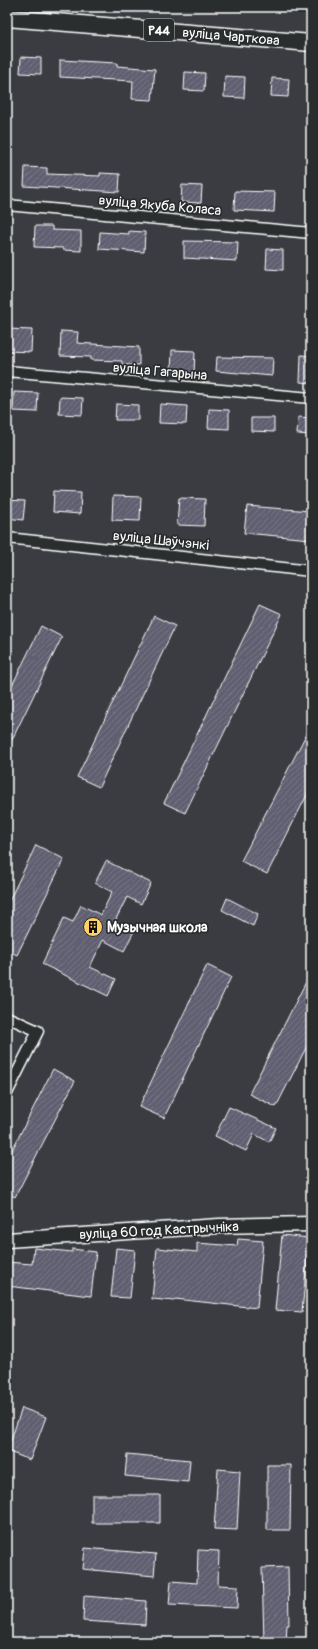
<svg xmlns="http://www.w3.org/2000/svg" width="318" height="1649" viewBox="0 0 318 1649" font-family="Pangolin,sans-serif">
  <style>
    .building { fill: url(#building-hatch); stroke: #fff }
    .lines { fill: none; stroke-linecap: round; stroke-linejoin: round }
    .street-casing { stroke: #fff; stroke-width: 13 }
    .secondary-casing { stroke: #fff; stroke-width: 17 }
    .primary-casing { stroke: #fff; stroke-width: 19 }
    .street { stroke: #2a2d2e; stroke-width: 10 }
    .secondary { stroke: #2a2d2e; stroke-width: 14 }
    .primary { stroke: #2a2d2e; stroke-width: 16 }
    .labels { text-anchor: middle; stroke-width: 3.5; stroke-linejoin: round; paint-order: stroke }
    .shield { fill: #2a2d2e; stroke: #bfc0c0; stroke-width: 1 }
    .shield-label { font-size: 13px; font-weight: bold; fill: #fff }
    .street-label { font-size: 14px; fill: #fff; stroke: #2a2d2e }
    .poi-label { font-size: 14px; font-weight: bold; fill: #fff; stroke: #2a2d2e; text-anchor: start }
  </style>
  <defs>
    <pattern id="building-hatch" width="6" height="6" patternUnits="userSpaceOnUse"><rect width="6" height="6" fill="#615f71"/><path d="M-1 1l2-2M0 6l6-6M5 7l2-2" fill="none" stroke="#797786"/></pattern>
  </defs>
  <rect width="100%" height="100%" fill="#3a3c42"/>
  <filter id="ink" filterUnits="userSpaceOnUse"><feTurbulence type="fractalNoise" baseFrequency=".025" numOctaves="2"/><feDisplacementMap in="SourceGraphic" scale="8" xChannelSelector="R" yChannelSelector="G"/><feConvolveMatrix kernelMatrix="1 2 1 2 8 2 1 2 1" color-interpolation-filters="sRGB"/></filter>
  <g filter="url(#ink)">
    <!-- building -->
    <path class="building" d="M21 57 41 58V74L20 73Z
      M60 60 117 63V66L155 69 152 100 132 99 133 81 60 77Z
      M185 72 205 73 204 91 184 90Z
      M225 76 245 77 244 98 224 97Z
      M272 78 289 79 288 97 271 96Z
      M25 167 47 168V174L100 176V173L120 174 119 192 24 186Z
      M182 185 202 186 201 203 181 202Z
      M235 191 275 192 274 212 234 210Z
      M35 226H52V230L81 231V251L63 250V248L34 247Z
      M129 231 145 232 144 252 99 249 100 232 129 234Z
      M184 241 238 242 237 261 184 258Z
      M267 249 283 250V270L266 269Z
      M7 329 32 330 31 352 7 351Z
      M61 331 78 332 77 343 139 347V365H122V361L91 360V357L60 356Z
      M172 350 195 351 194 373 171 372Z
      M301 355 311 356V383L300 382Z
      M217 357 273 358 272 376 216 371Z
      M14 392 38 393 37 412 13 411Z
      M60 397 83 398 82 415 59 414Z
      M116 404 138 405V420H115Z
      M160 404 187 406 186 424 159 423Z
      M209 409 229 410V429L208 428Z
      M298 417 311 418V435L297 434Z
      M251 418H274V432L251 431Z
      M54 491 81 492 80 514 53 512Z
      M113 496 141 497 140 521 112 520Z
      M179 498 205 499 204 526 177 525Z
      M7 500 25 501 23 520 7 518Z
      M247 506 311 511V539L244 533Z
      M260 604 282 614 185 813 164 803Z
      M154 616 175 626 99 787 77 777Z
      M41 626 62 637 7 750V696Z
      M311 725V787L267 874 241 861Z
      M36 845 64 859 17 955 7 950V905Z
      M106 861 151 883 141 904 127 897 115 921 134 931 124 951 103 940 90 967 116 979 108 996 42 964 64 918 73 922 81 905 101 915 112 892 95 883Z
      M227 898 258 914 253 926 222 910Z
      M207 965 231 977 164 1118 139 1107Z
      M311 972V1038L276 1107 249 1094Z
      M53 1069 75 1081 15 1197 7 1193V1160Z
      M229 1107 276 1128 269 1142 254 1134 246 1151 215 1136Z
      M282 1235 309 1238 302 1312 275 1310Z
      M238 1239 263 1241 257 1308 175 1299 174 1301 152 1299 157 1248 197 1252V1243L237 1246Z
      M34 1248 72 1252V1249L96 1252 91 1296 7 1286V1262L32 1264Z
      M116 1248 135 1250 130 1298 111 1297Z
      M22 1408 46 1417 30 1460 7 1451Z
      M127 1454 190 1460 188 1482 125 1476Z
      M267 1465H291L290 1530H267Z
      M218 1469 240 1471 237 1530 214 1529Z
      M92 1495H160V1523H92Z
      M85 1548 156 1554 154 1576 83 1569Z
      M198 1550 219 1551 218 1585 238 1586 237 1608 169 1605 171 1581 197 1583Z
      M288 1567 289 1625H287L286 1642H264L262 1568Z
      M84 1596 146 1601 145 1625 83 1621Z"/>
    <g class="lines">
      <defs>
        <path id="street" d="M7 205 311 233
          M7 371 311 398
          M7 538 311 571
          M7 1017 38 1031 7 1093"/>
        <path id="secondary" d="M7 1240 219 1226 311 1224"/>
        <path id="primary" d="M7 18 311 43"/>
      </defs>
      <!-- street casing -->
      <use href="#street" class="street-casing"/>
      <!-- secondary casing -->
      <use href="#secondary" class="secondary-casing"/>
      <!-- primary casing -->
      <use href="#primary" class="primary-casing"/>
      <!-- street -->
      <use href="#street" class="street"/>
      <!-- secondary -->
      <use href="#secondary" class="secondary"/>
      <!-- primary -->
      <use href="#primary" class="primary"/>
    </g>
  </g>
  <!-- icons -->
  <defs>
    <symbol id="building-disc" viewBox="-11 -11 22 22"><circle r="9.5" fill="#ffd166" stroke="#2a2d2e"/><path d="M-4-6H4V6H1V3H-1V6H-4ZM-2.5-4.3h1.7v1.8h-1.7ZM.8-4.3h1.7v1.8H.8ZM-2.5-1h1.7V.8h-1.7ZM.8-1h1.7V.8H.8Z" fill="#111"/></symbol>
  </defs>
  <g fill-rule="evenodd">
    <use href="#building-disc" x="82" y="916" width="22" height="22"/>
  </g>
  <g class="labels">
    <!-- shield labels -->
    <rect class="shield" x="144" y="19" width="30" height="22" rx="3"/>
    <g class="shield-label">
      <text x="159" y="35">Р44</text>
    </g>
    <!-- street labels -->
    <g class="street-label">
      <text transform="translate(231 36) rotate(5)" y="5">вуліца Чарткова</text>
      <text transform="translate(160 205) rotate(5)" y="5">вуліца Якуба Коласа</text>
      <text transform="translate(160 371) rotate(5)" y="5">вуліца Гагарына</text>
      <text transform="translate(161 540) rotate(6)" y="5">вуліца Шаўчэнкі</text>
      <text transform="translate(159 1230) rotate(-3)" y="5">вуліца 60 год Кастрычніка</text>
    </g>
    <!-- poi labels -->
    <g class="poi-label">
      <text x="107" y="932">Музычная школа</text>
    </g>
  </g>
  <!-- margin -->
  <rect width="318" height="1649" fill="none" stroke="#2a2d2e" stroke-width="24"/>
  <rect x="12" y="12" width="294" height="1625" fill="none" stroke="#fff" stroke-width="1.5" filter="url(#ink)"/>
</svg>
